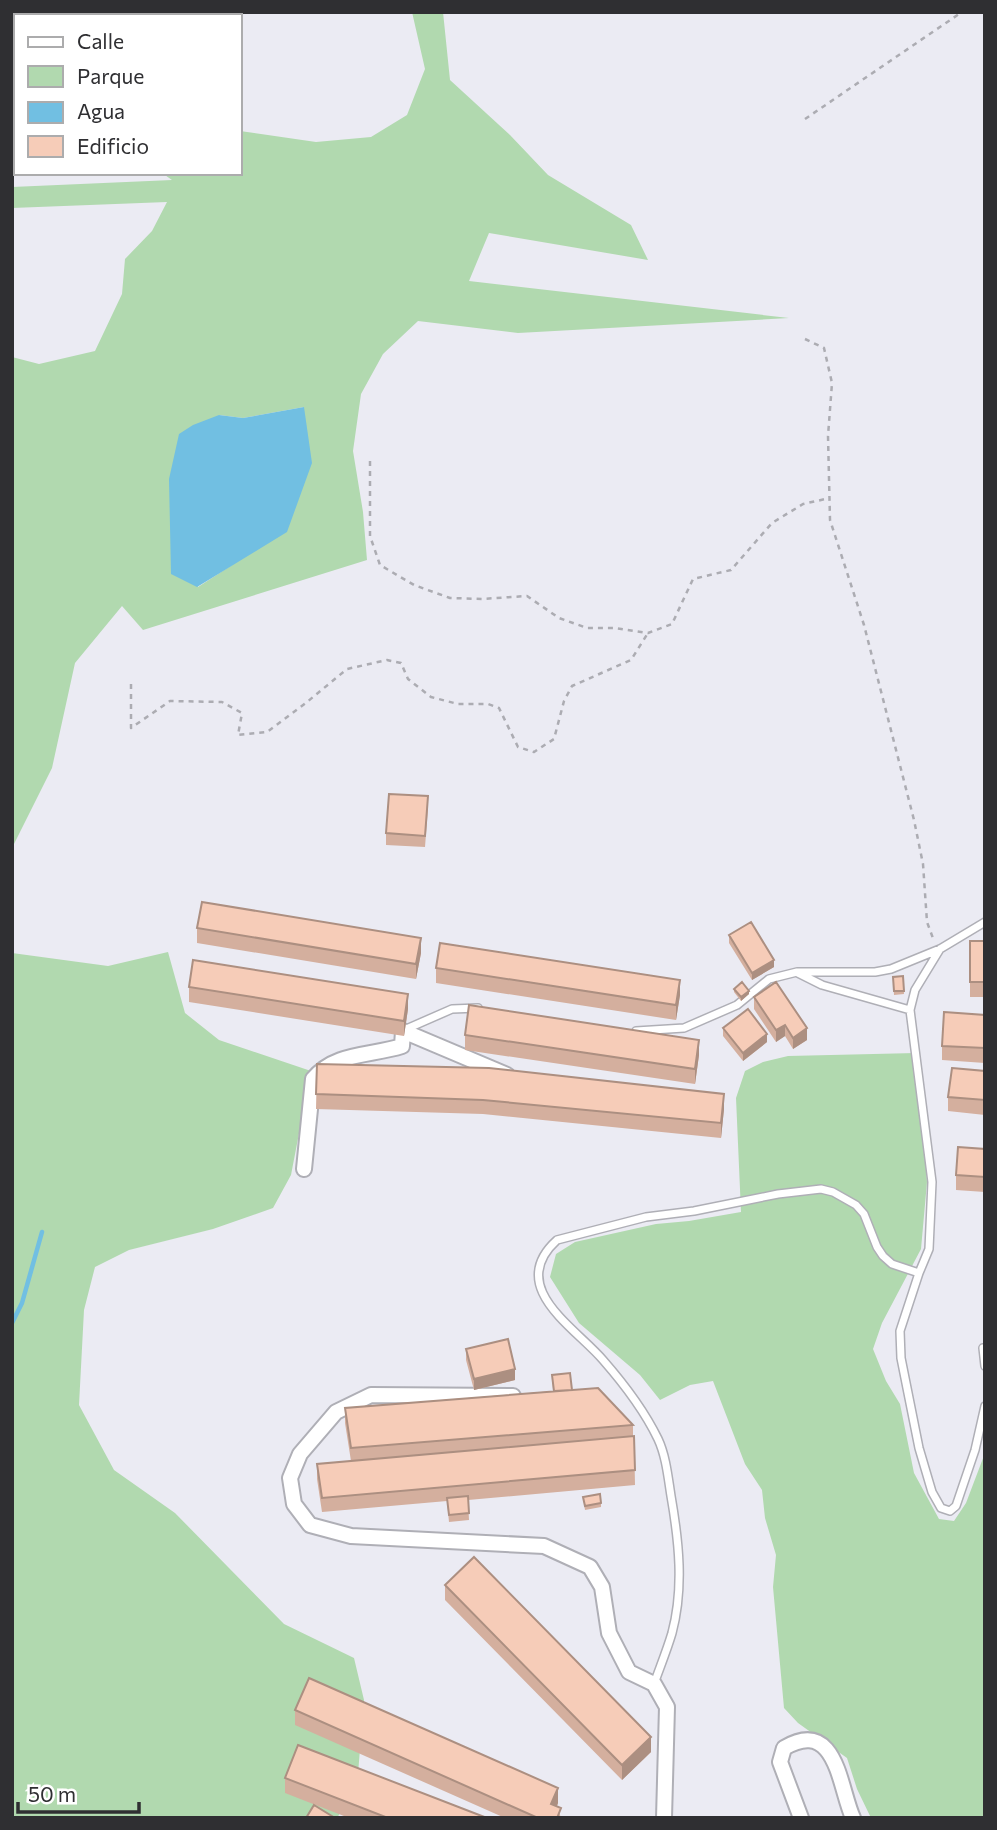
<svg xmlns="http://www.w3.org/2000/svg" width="997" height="1830" viewBox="0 0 997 1830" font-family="Commissioner,sans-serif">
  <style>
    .green { fill: #b1d9af; fill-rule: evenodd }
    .water { fill: #71bfe2 }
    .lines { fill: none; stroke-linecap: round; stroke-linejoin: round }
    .stream { stroke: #71bfe2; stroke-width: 4.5 }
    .lane-casing { stroke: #afafb6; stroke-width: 10 }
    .street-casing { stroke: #afafb6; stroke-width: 18 }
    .path { stroke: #acacb2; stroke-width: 2.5; stroke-dasharray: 5 5; stroke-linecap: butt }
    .lane { stroke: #fff; stroke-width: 7 }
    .street { stroke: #fff; stroke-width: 14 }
    .wall { fill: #d4af9e }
    .shaded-wall { fill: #ac8f81 }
    .building { fill: #f6ccb8; stroke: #ac8f81; stroke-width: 2 }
  </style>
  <rect width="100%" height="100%" fill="#ebebf3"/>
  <!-- green -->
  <path class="green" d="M412 12H443L450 80 510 135 548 175 631 225 648 260 489 233 469 281 789 318 518 333 418 321 383 354 361 394 353 451 363 512 367 560 143 630 122 606 75 663 52 768 14 844 12 357 39 364 95 351 122 294 125 259 152 231 167 202 12 208V187L172 180 162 173H240V131L316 142 371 137 407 115 425 69ZM304 407 232 565 198 587 219 415 243 418Z
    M168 952 185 1013 219 1040 311 1071 291 1175 273 1208 213 1229 129 1250 95 1267 84 1310 79 1405 114 1470 175 1513 284 1624 354 1658 364 1700 357 1786 337 1818H12V953L108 966Z
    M916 1053 927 1182 921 1249 882 1323 873 1349 886 1381 900 1404 914 1473 939 1519 954 1521 966 1503 985 1453V1818H871L857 1789 847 1758 798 1723 784 1708 773 1587 776 1555 765 1518 762 1490 745 1464 713 1381 690 1385 660 1400 640 1375 579 1323 550 1277 556 1254 575 1242 656 1224 689 1221 741 1212 736 1098 745 1071 763 1062 788 1056Z"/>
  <!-- water -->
  <path class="water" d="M304 407 312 463 287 532 197 587 171 574 169 479 179 434 193 425 219 415 243 418Z"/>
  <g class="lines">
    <!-- stream -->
    <path class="stream" d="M12 1323 22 1303 42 1232"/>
    <defs>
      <path id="lane" d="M940 949 915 990 910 1010 932 1182 929 1249 919 1273 900 1331 901 1358 919 1448 932 1492 941 1508 950 1511 956 1506 975 1450 985 1406
        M798 973 822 985 910 1010
        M404 1030 452 1009 478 1008
        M636 1031 684 1028 737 1005 769 979 797 972H875L891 969 940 949 985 922
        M983 1348 985 1366
        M654 1684C660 1667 667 1650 672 1633 684 1588 679 1542 671 1496 668 1477 666 1456 658 1439 644 1410 624 1384 603 1360 576 1328 505 1287 557 1240L646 1217 694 1211 778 1194 821 1189 833 1192 856 1205 864 1214 877 1247 883 1256 892 1264 919 1273"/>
      <path id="street" d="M304 1169 313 1079C335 1052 371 1056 402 1046L403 1031 507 1075
        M513 1396 371 1395 336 1412 300 1454 290 1478 294 1504 310 1525 351 1536 544 1546 590 1567 602 1587 609 1633 629 1672 654 1684 667 1707 664 1818
        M801 1818 780 1762 784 1748C837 1717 839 1787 853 1818"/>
    </defs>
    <!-- lane casing -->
    <use href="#lane" class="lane-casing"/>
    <!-- street casing -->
    <use href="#street" class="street-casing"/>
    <!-- path -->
    <path class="path" d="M805 119 962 12
      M805 339 824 348 832 383 828 436 830 520 864 625 914 820 923 864 927 922 934 941
      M370 461V536L380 565 414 585 450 598 482 599 527 596 559 618 587 628H614L648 633 672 624 693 579 731 570 772 523 803 504 830 498
      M131 684V728L170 701 222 702 242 713 238 735 267 732 307 702 347 669 387 660 401 663 408 679 431 697 458 704H488L499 708 518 747 534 752 554 739 564 701 572 686 631 660 648 633"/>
    <!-- lane -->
    <use href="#lane" class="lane"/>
    <!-- street -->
    <use href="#street" class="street"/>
  </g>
  <!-- wall -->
  <path class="wall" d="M428 808 425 847 386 845V833Z
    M197 928 421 953 416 979 197 943Z
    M729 935 774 967 752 980 729 943Z
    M970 941H985V997H970Z
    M436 968 680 995 676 1020 436 983Z
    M903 976 904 994 894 995 893 977Z
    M189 987 408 1009 404 1036 189 1002Z
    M734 989 749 994 741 1001 734 992Z
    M754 997 807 1040 793 1049 785 1036 776 1042 754 1009Z
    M985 1015V1063L942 1060V1046Z
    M723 1028 767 1042 743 1061 723 1036Z
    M465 1035 699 1055 695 1084 465 1050Z
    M317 1064 724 1109 721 1138 483 1114 316 1109Z
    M985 1071V1115L948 1111V1097Z
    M985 1149V1192L956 1190V1175Z
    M466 1349 515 1380 474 1390 466 1360Z
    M552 1375 572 1390 633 1425V1436H634L635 1485 468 1500 469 1520 449 1522 447 1501 322 1512 317 1479V1464L351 1461 345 1423V1408L553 1391Z
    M583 1497 601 1503V1507L585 1510Z
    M445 1585 651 1752 622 1780 445 1600Z
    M295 1710 558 1803 557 1806 561 1818H505L295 1725Z
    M285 1778 487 1818H349L285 1793Z"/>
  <!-- shaded-wall -->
  <path class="shaded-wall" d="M421 938V953L416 979V964Z
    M774 960V967L752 980V973Z
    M680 980V995L676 1020V1005Z
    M749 991V994L741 1001V997Z
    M408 994V1009L404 1036V1021Z
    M785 1025V1036L776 1042V1030Z
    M807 1028V1040L793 1049V1038Z
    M767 1034V1042L743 1061V1053Z
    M699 1040V1055L695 1084V1069Z
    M724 1094V1109L721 1138V1123Z
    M515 1369V1380L474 1390V1379Z
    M651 1737V1752L622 1780V1765Z
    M558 1788V1803L552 1818 551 1804Z"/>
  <!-- building -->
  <path class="building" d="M389 794 428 796 425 836 386 833Z
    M202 902 421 938 416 964 197 928Z
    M751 922 774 960 752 973 729 935Z
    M970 941H985V982H970Z
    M440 943 680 980 676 1005 436 968Z
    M193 960 408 994 404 1021 189 987Z
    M903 976 904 991H894L893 977Z
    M742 982 749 991 741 997 734 989Z
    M776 982 807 1028 793 1038 785 1025 776 1030 754 997Z
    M469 1005 699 1040 695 1069 465 1035Z
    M748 1009 767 1034 743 1053 723 1028Z
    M944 1012 985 1015V1048L942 1046Z
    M317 1064 489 1068 724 1094 721 1123 483 1100 316 1094Z
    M952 1068 985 1071V1100L948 1097Z
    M958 1147 985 1149V1177L956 1175Z
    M508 1339 515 1369 474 1379 466 1349Z
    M570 1373 572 1390 554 1391 552 1375Z
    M598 1388 633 1425 351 1448 345 1408Z
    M634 1436 635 1470 322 1498 317 1464Z
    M600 1494 601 1503 585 1506 583 1497Z
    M468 1496 469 1513 449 1515 447 1498Z
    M474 1557 651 1737 622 1765 445 1585Z
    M309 1678 558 1788 551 1804 561 1808 557 1818H538L295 1710Z
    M298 1745 487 1818H388L285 1778Z
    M314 1805 335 1818H306Z"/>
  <!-- border -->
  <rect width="997" height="1830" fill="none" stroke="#2f2f32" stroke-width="28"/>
  <!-- legend -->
  <rect x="14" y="14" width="228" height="161" fill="#ffffff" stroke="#acacad" stroke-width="2"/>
  <rect x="28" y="37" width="35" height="10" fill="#ffffff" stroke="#acacad" stroke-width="2"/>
  <text x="77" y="49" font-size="21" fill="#2f2f32">Calle</text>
  <rect x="28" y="66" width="35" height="21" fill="#b1d9af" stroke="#acacad" stroke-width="2"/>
  <text x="77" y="84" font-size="21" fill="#2f2f32">Parque</text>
  <rect x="28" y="102" width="35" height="21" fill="#71bfe2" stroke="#acacad" stroke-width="2"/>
  <text x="77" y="119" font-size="21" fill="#2f2f32">Agua</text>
  <rect x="28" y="136" width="35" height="21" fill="#f6ccb8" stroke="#acacad" stroke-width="2"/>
  <text x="77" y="154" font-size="21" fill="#2f2f32">Edificio</text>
  <!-- scale -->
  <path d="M18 1802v10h121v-10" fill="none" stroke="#2f2f32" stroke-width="3.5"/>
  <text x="28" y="1802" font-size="21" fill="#2f2f32" stroke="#ffffff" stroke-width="5" paint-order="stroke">50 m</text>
</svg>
